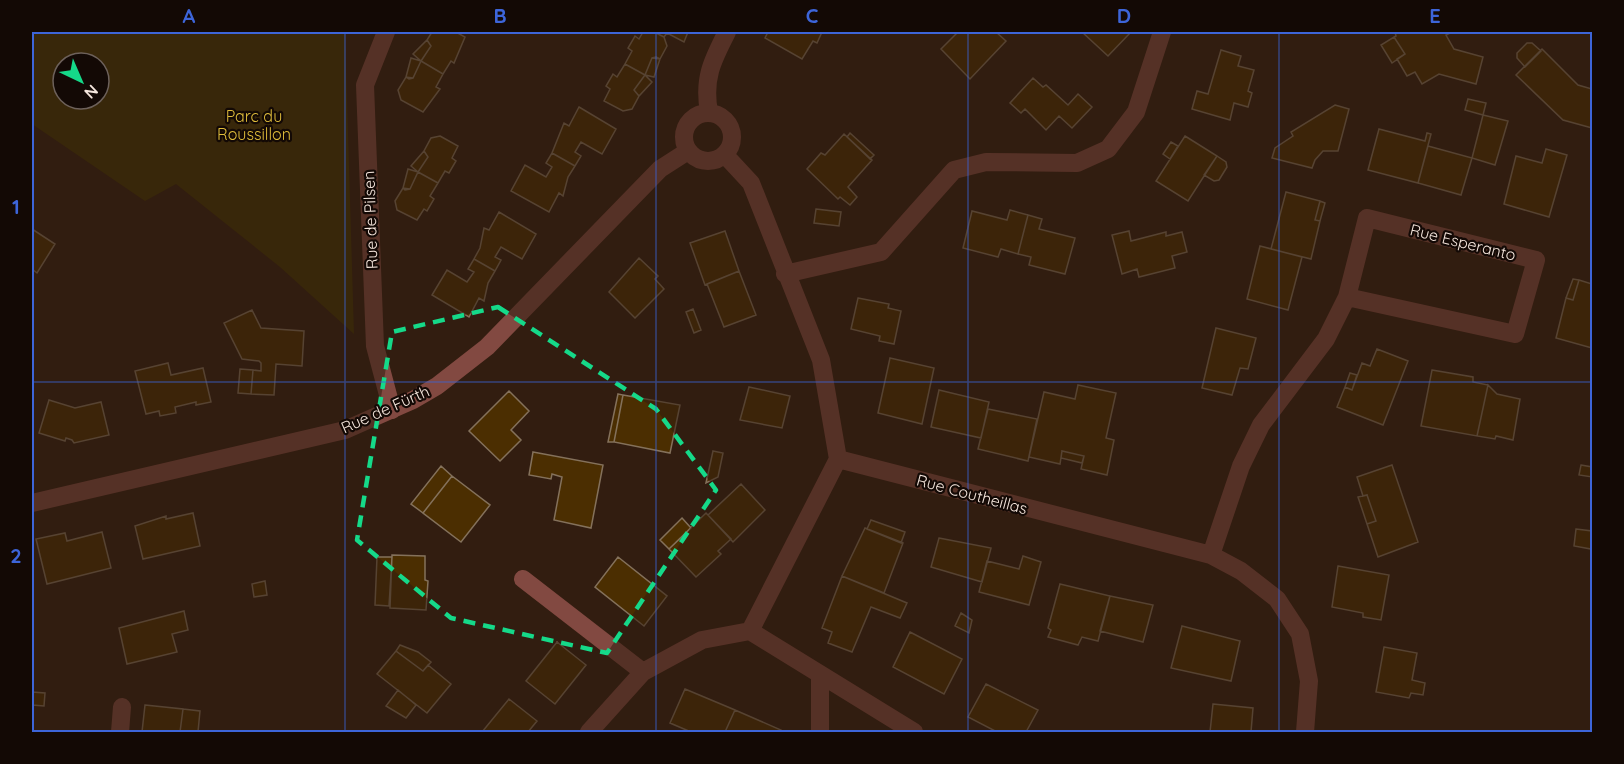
<svg xmlns="http://www.w3.org/2000/svg" width="1624" height="764" viewBox="0 0 1624 764" font-family="Quicksand,sans-serif">
  <style>
    .green { fill: #413403; fill-rule: evenodd }
    .building { fill: #4b2e01; stroke: #84715b; stroke-width: 1.5 }
    .lines { fill: none; stroke-linecap: round; stroke-linejoin: round }
    .street { stroke: #824941; stroke-width: 18 }
    .marked { fill: none; stroke: #15d989; stroke-width: 4.5; stroke-dasharray: 12 8; stroke-linejoin: round }
    .grid { fill: none; stroke: #3d65d9; stroke-width: 1.5; stroke-opacity: 0.55 }
    .labels { text-anchor: middle; stroke-width: 4.5; stroke-linejoin: round; paint-order: stroke }
    .park-label { font-size: 16px; fill: #e0bd3b; stroke: #130905 }
    .street-label { font-size: 16px; fill: #f5e6dd; stroke: #130905 }
    .neatline { fill: none; stroke: #3d65d9; stroke-width: 2 }
    .grid-label { font-size: 20px; text-anchor: middle; font-weight: bold; fill: #3d65d9 }
  </style>
  <rect width="100%" height="100%" fill="#321d10"/>
  <!-- green -->
  <path class="green" d="M32 32H345L354 334 280 267 176 184 145 201 32 124ZM63 63H99V99H63Z"/>
  <!-- building -->
  <path class="building" d="M432 32H456L465 37 454 63 451 61 443 74 421 61 431 46 427 40Z
    M643 32H654L664 37 667 46 660 59 652 58 645 75 625 64 632 51 628 48 635 36 639 39Z
    M654 32H688L684 42 667 33 664 37Z
    M768 32H822L817 43 813 41 802 59 765 38Z
    M958 32H996L1006 41 970 79 941 49Z
    M1082 32H1131L1108 56Z
    M1395 32H1452L1446 35 1454 49 1483 57 1476 84 1439 74 1422 84 1415 72 1407 76 1397 59 1405 54 1394 37 1396 36Z
    M1394 37 1405 54 1392 63 1381 45Z
    M427 40 431 46 421 61 413 54Z
    M1527 43H1532L1541 51 1525 67 1517 58V53Z
    M1542 49 1578 85 1592 89V128L1563 120 1516 75Z
    M1221 50 1241 56 1238 66 1254 70 1248 91 1252 93 1248 107 1234 103 1230 120 1192 109 1197 91 1208 94Z
    M656 57 660 59 654 77 645 75 652 58Z
    M411 58 421 61 413 78 409 79 406 77Z
    M421 61 443 74 436 87 440 89 423 112 401 100 398 90 406 77 413 78Z
    M625 64 645 75 634 90 639 96 632 109 623 111 604 101 610 89 606 86 613 74 617 77Z
    M645 75 652 82 639 96 634 90Z
    M1033 78 1043 87 1046 85 1068 105 1078 94 1092 107 1072 128 1059 116 1046 130 1025 109 1021 113 1010 103Z
    M1468 99 1486 103 1483 115 1465 110Z
    M1335 105 1349 109 1338 151H1323L1315 160 1312 168 1272 158 1275 148 1293 136 1291 132Z
    M579 107 616 129 602 154 581 142 575 152 581 156 575 166 552 153 564 123 569 126Z
    M1483 115 1508 121 1495 165 1472 158Z
    M1379 129 1425 141 1427 133 1431 134 1418 183 1368 170Z
    M850 133 874 155 870 159 847 137Z
    M844 134 872 160 848 187 857 197 850 205 840 197 838 199 807 169 821 153 825 155Z
    M440 136 458 146 452 158 456 161 449 173 445 171 438 183 418 172 428 157 424 151 431 138Z
    M1185 136 1217 156 1188 201 1156 181Z
    M1171 142 1178 146 1170 159 1163 154Z
    M1428 146 1472 158 1461 195 1418 183Z
    M1546 149 1567 155 1549 217 1504 204 1516 156 1542 163Z
    M424 151 428 157 418 172 411 166Z
    M552 153 575 166 568 177 563 196 559 193 549 212 511 191 525 165 546 177 552 167 546 163Z
    M1217 156 1226 162 1227 167 1219 180 1214 181 1204 175Z
    M408 169 418 172 410 189 405 190 403 188Z
    M418 172 438 183 430 196 434 199 427 211 424 209 417 220 397 210 395 201 403 188 410 189Z
    M1286 192 1320 201 1315 220 1320 221 1311 259 1271 249Z
    M1320 201 1325 203 1320 221 1315 220Z
    M816 209 841 212 839 226 814 223Z
    M1010 210 1028 215 1018 254 1001 249 998 257 963 248 972 211 1007 220Z
    M499 212 536 234 522 259 501 247 495 257 501 260 495 271 474 259 480 248 484 228 489 230Z
    M1028 215 1042 219 1039 229 1075 238 1065 274 1029 265 1031 257 1018 254Z
    M32 229 55 244 37 273 32 269Z
    M725 231 739 271 705 285 690 243Z
    M1129 231 1131 241 1166 232V236L1182 232 1187 252 1172 256 1175 268 1139 277 1137 269 1122 274 1112 235Z
    M1260 246 1302 257 1288 310 1247 299Z
    M639 258 658 276 655 279 664 289 635 318 609 292Z
    M474 259 495 271 488 283 484 301 479 298 469 317 432 295 447 270 467 282 474 272 468 269Z
    M739 271 756 315 724 327 707 284Z
    M1573 279 1579 280 1573 300 1566 298Z
    M1579 280 1592 284V348L1556 338 1566 298 1573 300Z
    M858 298 889 304 888 308 901 311 894 344 879 341 880 336 851 329Z
    M693 309 701 330 694 333 686 312Z
    M252 310 261 328 304 331 302 366 276 364 274 395 251 394 253 370 261 371V363L259 361 242 359 224 323Z
    M1216 328 1256 338 1248 369 1240 368 1232 395 1202 388Z
    M1377 349 1408 361 1383 425 1337 407 1345 387 1352 390 1362 363 1370 366Z
    M890 358 934 368 922 424 878 413Z
    M168 363 171 375 203 368 211 402 196 405V402L175 407 176 413 160 416 159 411 146 414 135 371Z
    M240 369 253 370 251 394 238 393Z
    M1432 370 1473 377V382L1488 385 1477 436 1421 426Z
    M1350 373 1357 375 1352 390 1345 387Z
    M1078 385 1116 393 1106 438 1114 440 1107 475 1081 469 1084 456 1062 451 1060 464 1029 457 1044 392 1075 399Z
    M1488 385 1497 394 1520 399 1513 440 1496 436 1495 439 1477 436Z
    M749 387 790 396 782 428 740 420Z
    M939 390 989 402 981 438 931 427Z
    M509 391 529 411 511 430 521 440 500 461 469 431Z
    M618 394 623 395 614 442H608Z
    M623 395 680 405 670 453 614 442Z
    M49 400 75 408 101 402 109 435 74 443 72 440 66 438 65 441 39 433Z
    M988 409 1037 419 1028 461 978 449Z
    M713 451 723 453 718 477 706 483Z
    M1062 451 1084 456 1082 463 1061 458Z
    M533 452 603 465 591 528 554 520 562 477 552 474 551 479 529 475Z
    M1392 465 1418 542 1378 557 1367 524 1376 521 1367 495 1363 496 1357 477Z
    M1581 465 1592 467V477L1579 475Z
    M441 466 452 476 423 513 411 504Z
    M452 476 490 505 461 542 423 513Z
    M741 484 765 510 733 542 708 515Z
    M1367 495 1376 521 1367 524 1358 497Z
    M193 513 200 546 143 559 135 526 166 516V519Z
    M706 513 731 539 718 551 721 554 696 577 669 549Z
    M682 518 691 528 669 549 660 540Z
    M871 520 905 532 901 543 867 529Z
    M865 528 903 543 884 593 842 576Z
    M1576 529 1592 531 1591 549 1574 546Z
    M102 532 111 568 47 584 36 539 65 533 67 541Z
    M939 538 991 548 982 582 931 567Z
    M392 555 425 556V580L428 581 426 610 390 608Z
    M1023 556 1041 562 1029 605 979 592 987 561 1019 569Z
    M377 557H392L389 606 375 605Z
    M618 557 667 596 644 626 595 587Z
    M1338 566 1389 575 1381 620 1363 617V613L1332 607Z
    M842 576 907 603 900 618 871 607 852 652 828 643 832 632 822 628Z
    M265 581 267 595 254 597 252 584Z
    M1060 584 1110 596 1098 641 1082 637 1078 645 1048 637 1051 630 1048 628Z
    M1110 596 1153 605 1143 642 1100 631Z
    M184 611 188 630 172 634 177 652 127 664 119 628Z
    M961 613 972 620 969 633 955 626Z
    M1182 626 1240 641 1231 681 1171 668Z
    M910 632 962 659 944 694 893 667Z
    M557 642 586 665 555 704 526 681Z
    M400 645 418 652 431 662 423 671 396 651Z
    M1384 647 1417 653 1412 680 1425 683 1423 695 1411 693 1409 698 1376 692Z
    M396 651 423 671 428 665 451 684 427 713 377 674Z
    M986 684 1038 710 1026 732H997L968 717Z
    M685 689 735 710 725 732H691L670 723Z
    M398 690 416 705 406 718 386 706Z
    M32 692 45 693 44 706 32 705Z
    M509 699 537 721 528 732H482Z
    M1213 704 1253 708 1251 732H1210Z
    M145 705 183 709 180 732H142Z
    M183 709 200 711 198 732H180Z
    M735 710 781 730 780 732H725Z"/>
  <g class="lines">
    <!-- street -->
    <path class="street" d="M386 32 365 85 375 346 392 410
      M709 112C703 79 712 61 727 32
      M684 137a24 24 0 1 1 48 0a24 24 0 1 1-48 0Z
      M725 155 751 183 821 360 838 459 1211 555 1241 571 1277 599 1300 634 1309 681 1305 732
      M785 274 881 252 954 170 986 162 1077 163 1108 149 1136 112 1162 32
      M32 503 345 430 413 400 437 386 487 347 660 169 688 151
      M1211 555 1241 466 1261 425 1326 339 1347 297 1515 334 1536 260 1367 218 1347 297
      M523 579 643 672
      M750 631 914 732
      M750 631 838 459
      M120 732 122 707
      M589 732 643 672 702 640 750 631
      M820 732V675"/>
  </g>
  <!-- marked area -->
  <path d="M0 0H1624V764H0ZM498 307 656 409 716 490 607 653 451 618 357 540 392 332Z" fill="#321d10" fill-opacity=".55" fill-rule="evenodd"/>
  <path class="marked" d="M498 307 656 409 716 490 607 653 451 618 357 540 392 332Z"/>
  <!-- grid -->
  <path class="grid" d="M345 32V732M656 32V732M968 32V732M1279 32V732M32 382H1592"/>
  <g class="labels">
    <!-- park labels -->
    <g class="park-label">
      <text x="254" y="122">Parc du<tspan x="254" dy="18">Roussillon</tspan></text>
    </g>
    <!-- street labels -->
    <g class="street-label">
      <text transform="translate(370 220) rotate(-92)" y="6">Rue de Pilsen</text>
      <text transform="translate(1463 242) rotate(14)" y="6">Rue Esperanto</text>
      <text transform="translate(385 409) rotate(-24)" y="6">Rue de Fürth</text>
      <text transform="translate(972 494) rotate(15)" y="6">Rue Coutheillas</text>
    </g>
  </g>
  <!-- border -->
  <rect width="1624" height="764" fill="none" stroke="#130905" stroke-width="66"/>
  <!-- north arrow -->
  <g transform="translate(81 81) rotate(136)"><circle r="28" fill="#130905" stroke="#6d615b" stroke-width="1.5"/>
  <path d="M0-4.5L10 22L0 15L-10 22Z" fill="#15d989"/>
  <text y="-9" font-size="16" font-weight="bold" text-anchor="middle" fill="#f5e6dd">N</text>
  </g>
  <rect x="33" y="33" width="1558" height="698" class="neatline"/>
  <g class="grid-label">
    <text x="189" y="23">A</text>
    <text x="500" y="23">B</text>
    <text x="812" y="23">C</text>
    <text x="1124" y="23">D</text>
    <text x="1435" y="23">E</text>
    <text x="16" y="214">1</text>
    <text x="16" y="563">2</text>
  </g>
</svg>
